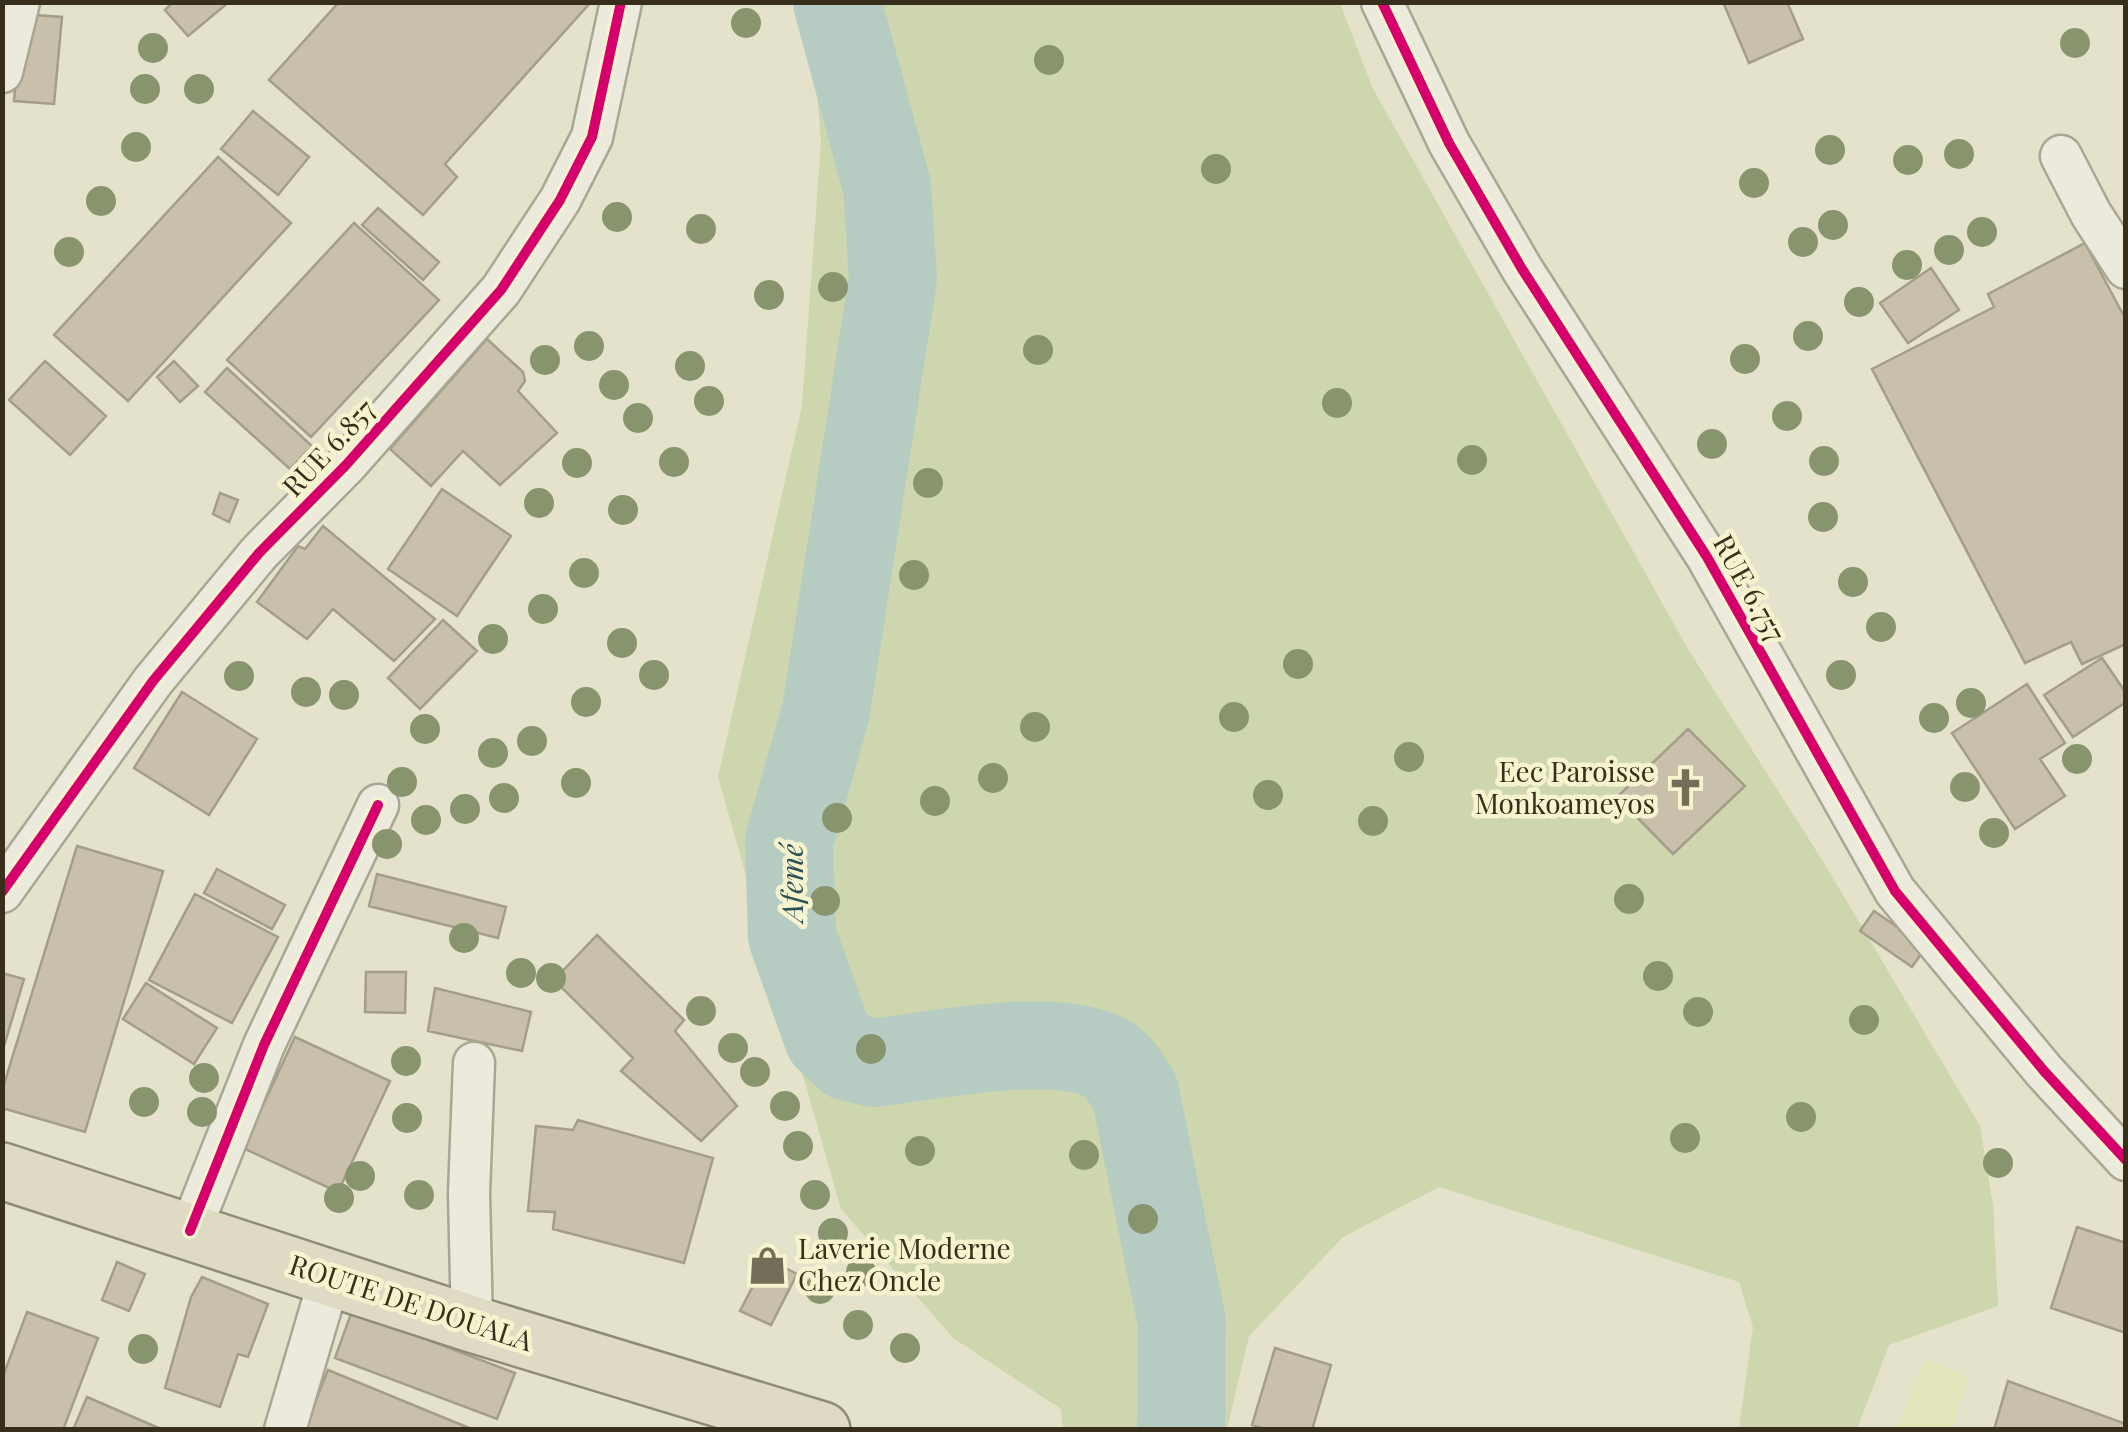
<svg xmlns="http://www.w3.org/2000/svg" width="2128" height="1432" viewBox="0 0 2128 1432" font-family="'Playfair Display',serif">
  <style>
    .farmland { fill: #e3e4ba }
    .green { fill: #cdd6ac }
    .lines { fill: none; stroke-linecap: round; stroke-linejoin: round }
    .river { stroke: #b6cbc2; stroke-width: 88 }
    .building { fill: #c8c0ab; stroke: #a49d8a; stroke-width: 2.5 }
    .minor-casing { stroke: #a9a694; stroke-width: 45 }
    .trunk-casing { stroke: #8e8b7a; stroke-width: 60 }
    .minor { stroke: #eceadc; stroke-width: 40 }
    .trunk { stroke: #dedac4; stroke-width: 55 }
    .cycleway-casing { stroke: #f6f3cf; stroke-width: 16 }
    .cycleway { stroke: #d6006c; stroke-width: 10 }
    .tree { fill: #88946e }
    .labels { text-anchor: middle; stroke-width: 9; stroke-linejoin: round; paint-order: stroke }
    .street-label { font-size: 28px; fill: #372f1c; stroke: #f6f3cf }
    .poi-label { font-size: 28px; fill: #372f1c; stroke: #f6f3cf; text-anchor: end }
    .water-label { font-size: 30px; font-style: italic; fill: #2b5157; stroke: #f6f3cf }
  </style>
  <rect width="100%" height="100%" fill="#e4e2ca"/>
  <!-- farmland -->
  <path class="farmland" d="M1926 1359 1969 1378 1951 1429H1897Z"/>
  <!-- green -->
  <path class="green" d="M810 3H1340L1372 87 1688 649 1824 863 1980 1126 1993 1205 1998 1306 1889 1345 1857 1429H1739L1753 1327 1739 1282 1439 1187 1343 1237 1249 1336 1227 1429H1063L1061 1409 953 1338 841 1209 718 777 802 406 821 142Z"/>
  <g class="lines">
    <!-- river -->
    <path class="river" d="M837 2 887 187 893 278 826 711 789 841 792 936 828 1037 849 1057 874 1063C934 1056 1059 1028 1111 1061 1120 1067 1128 1083 1135 1092L1182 1323 1181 1430"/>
  </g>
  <!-- building -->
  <path class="building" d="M173 2H229L188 36 165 10Z
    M339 2H591L445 164 457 177 423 215 269 80Z
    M1723 2H1787L1803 39 1749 63Z
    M21 14 62 17 54 104 14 101Z
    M253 111 309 157 278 195 221 149Z
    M218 157 291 223 128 401 54 335Z
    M378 208 439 262 423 280 362 225Z
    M354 223 439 300 311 437 227 360Z
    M2085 243 2126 320V644L2082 664 2071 642 2025 663 1872 369 1994 307 1988 294Z
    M1931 268 1959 310 1908 343 1880 303Z
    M487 339 523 372 525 381 518 391 557 433 500 485 463 451 431 486 390 449Z
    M45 361 106 416 70 455 9 400Z
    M174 361 198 386 180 402 157 377Z
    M227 368 312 446 290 469 205 392Z
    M442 489 511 536 457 616 388 569Z
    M220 493 238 500 229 522 213 514Z
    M323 526 435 619 394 661 333 609 307 639 257 602 298 546 305 549Z
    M443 620 477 651 420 709 388 678Z
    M2102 658 2126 693V702L2073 737 2044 695Z
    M2027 684 2065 743 2040 759 2065 796 2015 829 1952 733Z
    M182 692 257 739 209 815 134 768Z
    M1688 729 1745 786 1673 854 1617 797Z
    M77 846 163 871 85 1132 2 1108V1091Z
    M217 869 285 905 272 929 204 893Z
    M377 874 506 907 498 938 369 906Z
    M195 894 278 937 232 1023 149 980Z
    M1874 911 1926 947 1912 967 1860 931Z
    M597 935 684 1020 675 1031 737 1106 701 1141 621 1071 633 1058 554 980Z
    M366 972H406L405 1013 365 1012Z
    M2 973 24 979 2 1053Z
    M146 983 217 1028 194 1064 123 1019Z
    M435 988 531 1012 522 1051 428 1031Z
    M295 1037 390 1081 338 1192 243 1148Z
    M578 1120 713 1158 684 1263 553 1229 555 1212 528 1211 536 1126 573 1130Z
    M2077 1227 2126 1243V1333L2051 1308Z
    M767 1259 797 1274 771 1325 740 1311Z
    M117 1262 145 1274 129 1311 102 1300Z
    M202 1277 268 1304 248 1357 238 1354 220 1407 165 1388 191 1297Z
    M352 1311 515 1373 497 1419 335 1358Z
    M27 1312 98 1338 63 1430 2 1428V1379Z
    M1275 1348 1331 1365 1312 1430H1268L1252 1425Z
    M328 1370 474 1430H304Z
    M2008 1381 2126 1424V1430H1994Z
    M87 1397 161 1429 73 1430Z"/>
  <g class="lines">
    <defs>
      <path id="minor" d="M1382 2 1449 143 1522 269 1707 557 1895 891 2044 1071 2126 1160
        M2 72 19 2
        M2061 156 2091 214 2126 268
        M2 892 153 681 259 553 346 465 501 290 560 200 592 137 621 2
        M190 1231 264 1045 378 805
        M472 1324 469 1193 474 1063
        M285 1430 330 1277"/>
      <path id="trunk" d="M2 1171 472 1324 822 1430"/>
    </defs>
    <!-- minor casing -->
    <use href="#minor" class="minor-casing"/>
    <!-- trunk casing -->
    <use href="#trunk" class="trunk-casing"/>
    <!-- minor -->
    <use href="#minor" class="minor"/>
    <!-- trunk -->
    <use href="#trunk" class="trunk"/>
    <defs>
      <path id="cycleway" d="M1382 2 1449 143 1522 269 1707 557 1895 891 2044 1071 2126 1160
        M2 892 153 681 259 553 346 465 501 290 560 200 592 137 621 2
        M190 1231 264 1045 378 805"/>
    </defs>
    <!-- cycleway casing -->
    <use href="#cycleway" class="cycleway-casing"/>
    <!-- cycleway -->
    <use href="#cycleway" class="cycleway"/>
  </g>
  <!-- trees -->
  <g class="tree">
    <circle cx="746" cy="23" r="15"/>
    <circle cx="2075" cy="43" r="15"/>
    <circle cx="153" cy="48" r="15"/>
    <circle cx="1049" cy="60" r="15"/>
    <circle cx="145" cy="89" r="15"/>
    <circle cx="199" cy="89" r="15"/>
    <circle cx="136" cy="147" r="15"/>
    <circle cx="1830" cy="150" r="15"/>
    <circle cx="1959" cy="154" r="15"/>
    <circle cx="1908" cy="160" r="15"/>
    <circle cx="1216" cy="169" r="15"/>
    <circle cx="1754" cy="183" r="15"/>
    <circle cx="101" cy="201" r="15"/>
    <circle cx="617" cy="217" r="15"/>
    <circle cx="1833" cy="225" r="15"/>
    <circle cx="701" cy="229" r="15"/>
    <circle cx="1982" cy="232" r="15"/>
    <circle cx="1803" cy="242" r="15"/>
    <circle cx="1949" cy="250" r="15"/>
    <circle cx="69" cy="252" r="15"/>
    <circle cx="1907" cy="265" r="15"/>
    <circle cx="833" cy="287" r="15"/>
    <circle cx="769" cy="295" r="15"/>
    <circle cx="1859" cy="302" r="15"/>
    <circle cx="1808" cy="336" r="15"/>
    <circle cx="589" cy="346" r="15"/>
    <circle cx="1038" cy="350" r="15"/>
    <circle cx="1745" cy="359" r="15"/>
    <circle cx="545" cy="360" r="15"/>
    <circle cx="690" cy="366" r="15"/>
    <circle cx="614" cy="385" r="15"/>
    <circle cx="709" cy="401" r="15"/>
    <circle cx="1337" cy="403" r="15"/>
    <circle cx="1787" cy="416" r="15"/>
    <circle cx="638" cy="418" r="15"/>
    <circle cx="1712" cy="444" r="15"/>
    <circle cx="1472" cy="460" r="15"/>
    <circle cx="1824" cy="461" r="15"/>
    <circle cx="674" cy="462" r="15"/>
    <circle cx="577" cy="463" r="15"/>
    <circle cx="928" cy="483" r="15"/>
    <circle cx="539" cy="503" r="15"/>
    <circle cx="623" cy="510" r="15"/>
    <circle cx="1823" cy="517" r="15"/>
    <circle cx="584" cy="573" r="15"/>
    <circle cx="914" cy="575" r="15"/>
    <circle cx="1853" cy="582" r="15"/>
    <circle cx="543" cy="609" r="15"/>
    <circle cx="1881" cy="627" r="15"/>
    <circle cx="493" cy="639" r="15"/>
    <circle cx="622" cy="643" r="15"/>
    <circle cx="1298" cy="664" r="15"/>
    <circle cx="654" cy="675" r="15"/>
    <circle cx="1841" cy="675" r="15"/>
    <circle cx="239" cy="676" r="15"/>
    <circle cx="306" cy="692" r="15"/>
    <circle cx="344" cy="695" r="15"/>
    <circle cx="586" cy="702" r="15"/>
    <circle cx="1971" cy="703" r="15"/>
    <circle cx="1234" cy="717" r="15"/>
    <circle cx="1934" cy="718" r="15"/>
    <circle cx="1035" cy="727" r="15"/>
    <circle cx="425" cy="729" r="15"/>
    <circle cx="532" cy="741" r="15"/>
    <circle cx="493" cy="753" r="15"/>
    <circle cx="1409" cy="757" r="15"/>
    <circle cx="2077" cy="759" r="15"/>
    <circle cx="993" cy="778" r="15"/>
    <circle cx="402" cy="782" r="15"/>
    <circle cx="576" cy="783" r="15"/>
    <circle cx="1965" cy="787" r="15"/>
    <circle cx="1268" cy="795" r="15"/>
    <circle cx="504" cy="798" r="15"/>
    <circle cx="935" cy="801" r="15"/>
    <circle cx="465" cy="809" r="15"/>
    <circle cx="837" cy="818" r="15"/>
    <circle cx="426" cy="820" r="15"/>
    <circle cx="1373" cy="821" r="15"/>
    <circle cx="1994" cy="833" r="15"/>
    <circle cx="387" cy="844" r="15"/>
    <circle cx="1629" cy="899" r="15"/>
    <circle cx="825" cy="901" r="15"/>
    <circle cx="464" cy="938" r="15"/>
    <circle cx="521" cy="973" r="15"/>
    <circle cx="1658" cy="976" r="15"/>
    <circle cx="551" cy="978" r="15"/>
    <circle cx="701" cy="1011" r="15"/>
    <circle cx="1698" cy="1012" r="15"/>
    <circle cx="1864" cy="1020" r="15"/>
    <circle cx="733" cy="1048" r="15"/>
    <circle cx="871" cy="1049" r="15"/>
    <circle cx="406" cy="1061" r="15"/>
    <circle cx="755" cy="1072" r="15"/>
    <circle cx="204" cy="1078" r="15"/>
    <circle cx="144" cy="1102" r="15"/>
    <circle cx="785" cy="1106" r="15"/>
    <circle cx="202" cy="1112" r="15"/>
    <circle cx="1801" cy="1117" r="15"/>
    <circle cx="407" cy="1118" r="15"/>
    <circle cx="1685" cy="1138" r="15"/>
    <circle cx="798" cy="1146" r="15"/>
    <circle cx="920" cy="1151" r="15"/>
    <circle cx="1084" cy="1155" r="15"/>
    <circle cx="1998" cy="1163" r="15"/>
    <circle cx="360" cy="1176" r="15"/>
    <circle cx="419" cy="1195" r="15"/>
    <circle cx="815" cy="1195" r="15"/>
    <circle cx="339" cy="1198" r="15"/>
    <circle cx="1143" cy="1219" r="15"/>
    <circle cx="833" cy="1233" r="15"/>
    <circle cx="861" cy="1272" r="15"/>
    <circle cx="820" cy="1289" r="15"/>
    <circle cx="858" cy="1325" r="15"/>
    <circle cx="905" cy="1348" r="15"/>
    <circle cx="143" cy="1349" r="15"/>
  </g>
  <!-- icons -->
  <defs>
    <symbol id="church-bare" viewBox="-9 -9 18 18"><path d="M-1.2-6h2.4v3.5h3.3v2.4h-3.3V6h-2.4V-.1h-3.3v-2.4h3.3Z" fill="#746e59" stroke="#f6f3cf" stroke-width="2.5" paint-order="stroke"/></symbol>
    <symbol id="shop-bare" viewBox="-9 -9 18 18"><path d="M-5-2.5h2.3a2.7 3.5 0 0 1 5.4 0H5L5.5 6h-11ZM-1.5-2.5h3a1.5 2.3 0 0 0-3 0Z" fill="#746e59" stroke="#f6f3cf" stroke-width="2.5" paint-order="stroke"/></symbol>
  </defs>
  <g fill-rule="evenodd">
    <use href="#church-bare" x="1658" y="760" width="55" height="55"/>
    <use href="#shop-bare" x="740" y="1238" width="55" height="55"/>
  </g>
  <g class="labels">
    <!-- street labels -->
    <g class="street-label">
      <text transform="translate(329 448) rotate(-47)" y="10">RUE 6.857</text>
      <text transform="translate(1749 588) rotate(61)" y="10">RUE 6.757</text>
      <text transform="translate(411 1303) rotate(18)" y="10">ROUTE DE DOUALA</text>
    </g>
    <!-- poi labels -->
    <g class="poi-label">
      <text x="1655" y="782">Eec Paroisse<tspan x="1655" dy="32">Monkoameyos</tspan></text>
      <text x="798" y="1259" text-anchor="start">Laverie Moderne<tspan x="798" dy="32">Chez Oncle</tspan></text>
    </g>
    <!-- water labels -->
    <g class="water-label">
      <text transform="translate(793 883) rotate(-90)" y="10">Afemé</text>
    </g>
  </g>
  <!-- border -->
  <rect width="2128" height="1432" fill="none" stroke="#372f1c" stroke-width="10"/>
</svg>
